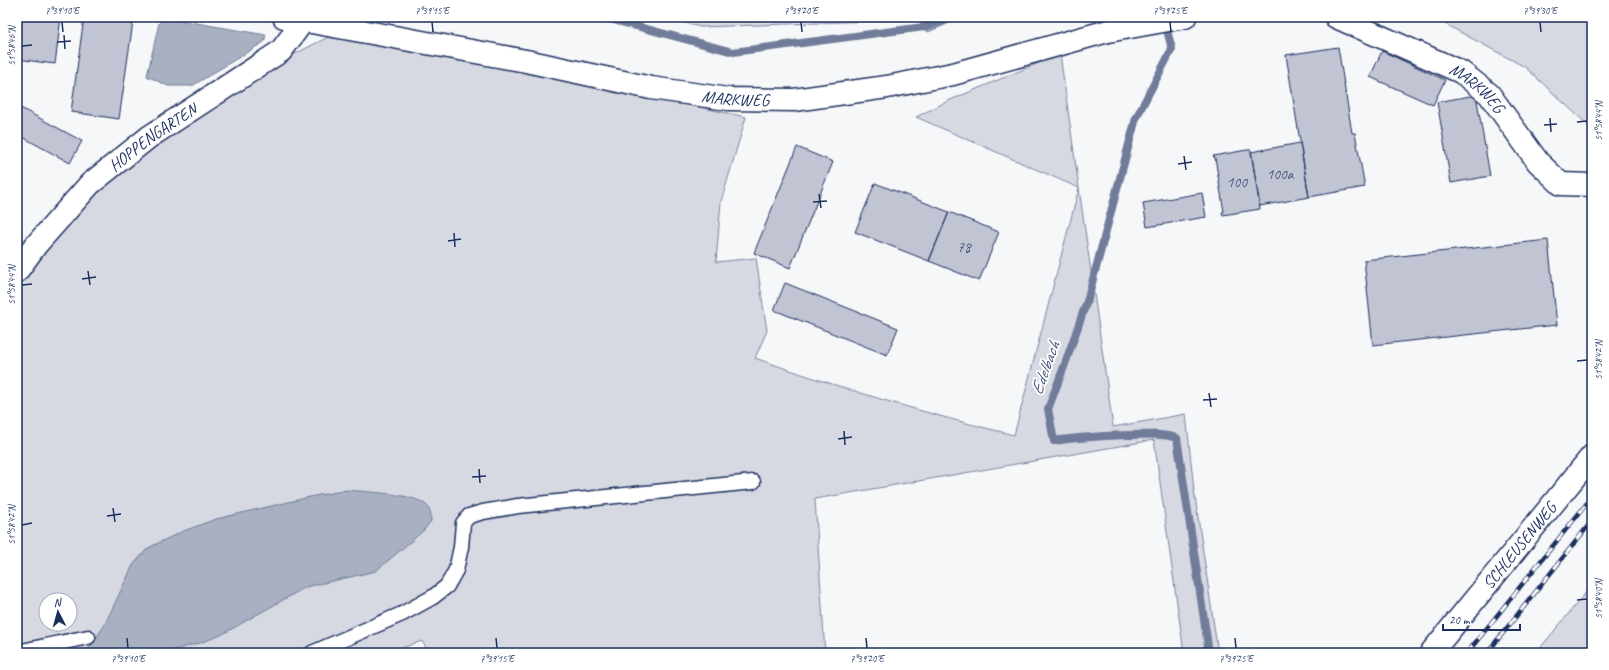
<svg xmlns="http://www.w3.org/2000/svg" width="1609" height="670" viewBox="0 0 1609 670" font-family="Caveat,sans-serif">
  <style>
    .green { fill: #d6d9e2; stroke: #7884a0; fill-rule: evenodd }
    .water { fill: #a9b0c1; stroke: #707c99 }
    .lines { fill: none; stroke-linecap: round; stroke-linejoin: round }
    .stream { stroke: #707c99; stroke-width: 8 }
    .building { fill: #c0c4d3; stroke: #1b2f5e }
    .lane-casing { stroke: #1b2f5e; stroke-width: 17 }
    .street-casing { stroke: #1b2f5e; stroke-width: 25 }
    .lane { stroke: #fff; stroke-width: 14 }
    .street { stroke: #fff; stroke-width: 22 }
    .rail-casing { stroke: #1b2f5e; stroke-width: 4.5 }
    .rail { stroke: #fff; stroke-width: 3; stroke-dasharray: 9; stroke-linecap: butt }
    .ticks { fill: none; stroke: #1b2f5e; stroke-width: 1.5 }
    .labels { text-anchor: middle; stroke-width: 3.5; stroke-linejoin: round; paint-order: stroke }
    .number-label { font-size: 15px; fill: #44547b }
    .street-label { font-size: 17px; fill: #1b2f5e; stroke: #fff }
    .water-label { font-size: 18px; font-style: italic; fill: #4d5c81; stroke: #fff }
    .neatline { fill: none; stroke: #1b2f5e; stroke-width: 1.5 }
    .ticks-label { font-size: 10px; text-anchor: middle; fill: #1b2f5e }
  </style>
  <rect width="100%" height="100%" fill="#f6f7f9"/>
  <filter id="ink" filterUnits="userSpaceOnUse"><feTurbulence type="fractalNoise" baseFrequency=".025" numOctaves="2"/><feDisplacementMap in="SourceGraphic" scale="8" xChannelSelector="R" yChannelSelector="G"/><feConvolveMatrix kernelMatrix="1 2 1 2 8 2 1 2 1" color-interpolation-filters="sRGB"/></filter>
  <g filter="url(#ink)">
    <!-- green -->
    <path class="green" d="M664 17H906L905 20 700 27Z
      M1432 17H1592V129L1525 67Z
      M332 35 525 71 746 117 721 202 716 262 756 258 767 331 755 358C840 388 926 414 1014 435L1079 188 916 117 948 101 1060 54 1113 427 1186 414 1194 490 1218 653H1184L1154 440 815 499 825 653H429L422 641 387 653H17V284L42 248 94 191 152 144 287 58ZM46 600H70V624H46Z
      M1592 585V653H1536Z"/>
    <!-- water -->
    <path class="water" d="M937 17H964L928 32 926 28 927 22Z
      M167 18 266 35 264 42 192 86H168L147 76 159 23Z
      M347 490C366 492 410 493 425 504 431 508 431 515 431 521L424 530 376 571 306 587 221 635 200 643 163 653H83L89 648 104 626 133 565 148 548 181 532 216 519 314 496Z"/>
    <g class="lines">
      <!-- stream -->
      <path class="stream" d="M602 17 733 52 924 27 943 21 947 17
        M1167 30 1172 49 1136 118 1088 298 1065 364 1048 409 1054 441C1079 437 1103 436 1128 435 1145 435 1161 433 1177 438L1209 653"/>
    </g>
    <!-- building -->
    <path class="building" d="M17 17H61L55 64 17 59Z
      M84 17H94L133 22 119 119 71 112Z
      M1338 47 1352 133H1355L1365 187 1309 197 1286 55Z
      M1382 51 1445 80 1433 105 1370 77Z
      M1476 95 1490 176 1451 183 1437 102Z
      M17 106 82 141 70 163 17 134Z
      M1300 143 1309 197 1260 206 1251 152Z
      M797 147 833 162 790 268 754 253Z
      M1247 150H1251L1260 209 1223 215 1222 212H1224L1215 158 1213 156Z
      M875 183 949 212 929 261 855 232Z
      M1202 193 1206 217 1147 227 1143 203Z
      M949 212 999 232 979 281 929 261Z
      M1548 240 1557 325 1373 345 1364 260Z
      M785 283 898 328 887 355 774 310Z"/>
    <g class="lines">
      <defs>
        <path id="lane" d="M17 652 88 637
          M312 653 402 614 433 597 447 586 456 570 461 547 463 523 469 516 483 512 518 506 753 482"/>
        <g id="street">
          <path id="s1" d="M284 17 526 61 651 88 728 99 794 100 887 87 953 74 1108 31 1185 17"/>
          <path id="s2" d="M1336 17 1461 72 1489 94 1538 162 1561 184 1592 185"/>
          <path id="s3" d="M17 271 36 245 90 184 149 137 281 51 303 21"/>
          <path id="s4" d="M1431 653 1592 456"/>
        </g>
      </defs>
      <!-- lane casing -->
      <use href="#lane" class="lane-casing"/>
      <!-- street casing -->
      <use href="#street" class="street-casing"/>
      <!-- lane -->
      <use href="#lane" class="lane"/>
      <!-- street -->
      <use href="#street" class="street"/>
      <defs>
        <path id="rail" d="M1467 653 1592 497
          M1487 653 1592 521"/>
      </defs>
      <!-- rail casing -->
      <use href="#rail" class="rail-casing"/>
      <!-- rail -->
      <use href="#rail" class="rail"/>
    </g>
  </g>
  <!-- ticks -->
  <path class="ticks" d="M62 22 63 32M432 22 433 32M801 22 802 32M1170 22 1171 32M1540 22 1541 32M64 35 65 49M57 42 71 41M22 46 32 45M1550 118 1551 132M1577 122 1587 121M1544 125 1557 124M1184 156 1186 170M1178 164 1192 162M819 194 821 208M813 202 827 201M454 233 455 247M448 241 461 239M88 271 90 285M82 279 96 277M22 285 32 284M1577 361 1587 360M1209 393 1211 407M1203 400 1217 399M844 431 845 445M838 439 852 437M479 469 480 483M472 477 486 476M113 508 115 522M107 516 121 514M22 525 32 523M1577 600 1587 599M127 638 128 648M496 638 497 648M866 638 867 648M1235 638 1236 648"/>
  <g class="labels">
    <!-- number labels -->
    <g class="number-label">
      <text x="1280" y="179">100a</text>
      <text x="1237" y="187">100</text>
      <text x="964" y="252">78</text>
    </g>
    <!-- street labels -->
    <g class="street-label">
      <text dy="6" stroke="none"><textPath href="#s2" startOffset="159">MARKWEG</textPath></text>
      <text dy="6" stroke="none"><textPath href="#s1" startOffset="459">MARKWEG</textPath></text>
      <text dy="6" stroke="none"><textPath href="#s3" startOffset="192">HOPPENGARTEN</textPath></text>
      <text dy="6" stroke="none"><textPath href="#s4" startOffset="139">SCHLEUSENWEG</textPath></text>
    </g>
    <!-- water labels -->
    <g class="water-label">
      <text transform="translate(1045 368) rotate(-70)" y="6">Edelbach</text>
    </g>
  </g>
  <!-- margin -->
  <rect width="1609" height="670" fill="none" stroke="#fff" stroke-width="44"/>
  <!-- north arrow -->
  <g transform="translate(58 612) rotate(354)"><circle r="19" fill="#ffffff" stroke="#a4acbf"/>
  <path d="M0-3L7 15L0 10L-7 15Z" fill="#1b2f5e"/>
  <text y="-6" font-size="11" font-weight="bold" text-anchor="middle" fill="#1b2f5e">N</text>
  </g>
  <!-- scale -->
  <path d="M1443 624v6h77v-6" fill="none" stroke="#1b2f5e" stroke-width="2"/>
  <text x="1449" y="624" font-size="12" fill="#1b2f5e" stroke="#ffffff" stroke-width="3" paint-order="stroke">20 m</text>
  <rect x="22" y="22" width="1565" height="626" class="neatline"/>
  <g class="ticks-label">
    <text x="62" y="14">7°39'10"E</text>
    <text x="432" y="14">7°39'15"E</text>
    <text x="801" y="14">7°39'20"E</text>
    <text x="1170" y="14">7°39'25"E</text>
    <text x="1540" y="14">7°39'30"E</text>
    <text transform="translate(11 46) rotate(-90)" y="4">51°58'46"N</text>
    <text transform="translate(1598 121) rotate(-90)" y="4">51°58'44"N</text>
    <text transform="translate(11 285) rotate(-90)" y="4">51°58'44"N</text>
    <text transform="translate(1598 360) rotate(-90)" y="4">51°58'42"N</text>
    <text transform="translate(11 525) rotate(-90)" y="4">51°58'42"N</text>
    <text transform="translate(1598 599) rotate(-90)" y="4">51°58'40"N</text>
    <text x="128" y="662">7°39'10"E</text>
    <text x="497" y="662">7°39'15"E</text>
    <text x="867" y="662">7°39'20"E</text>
    <text x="1236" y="662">7°39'25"E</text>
  </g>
</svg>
